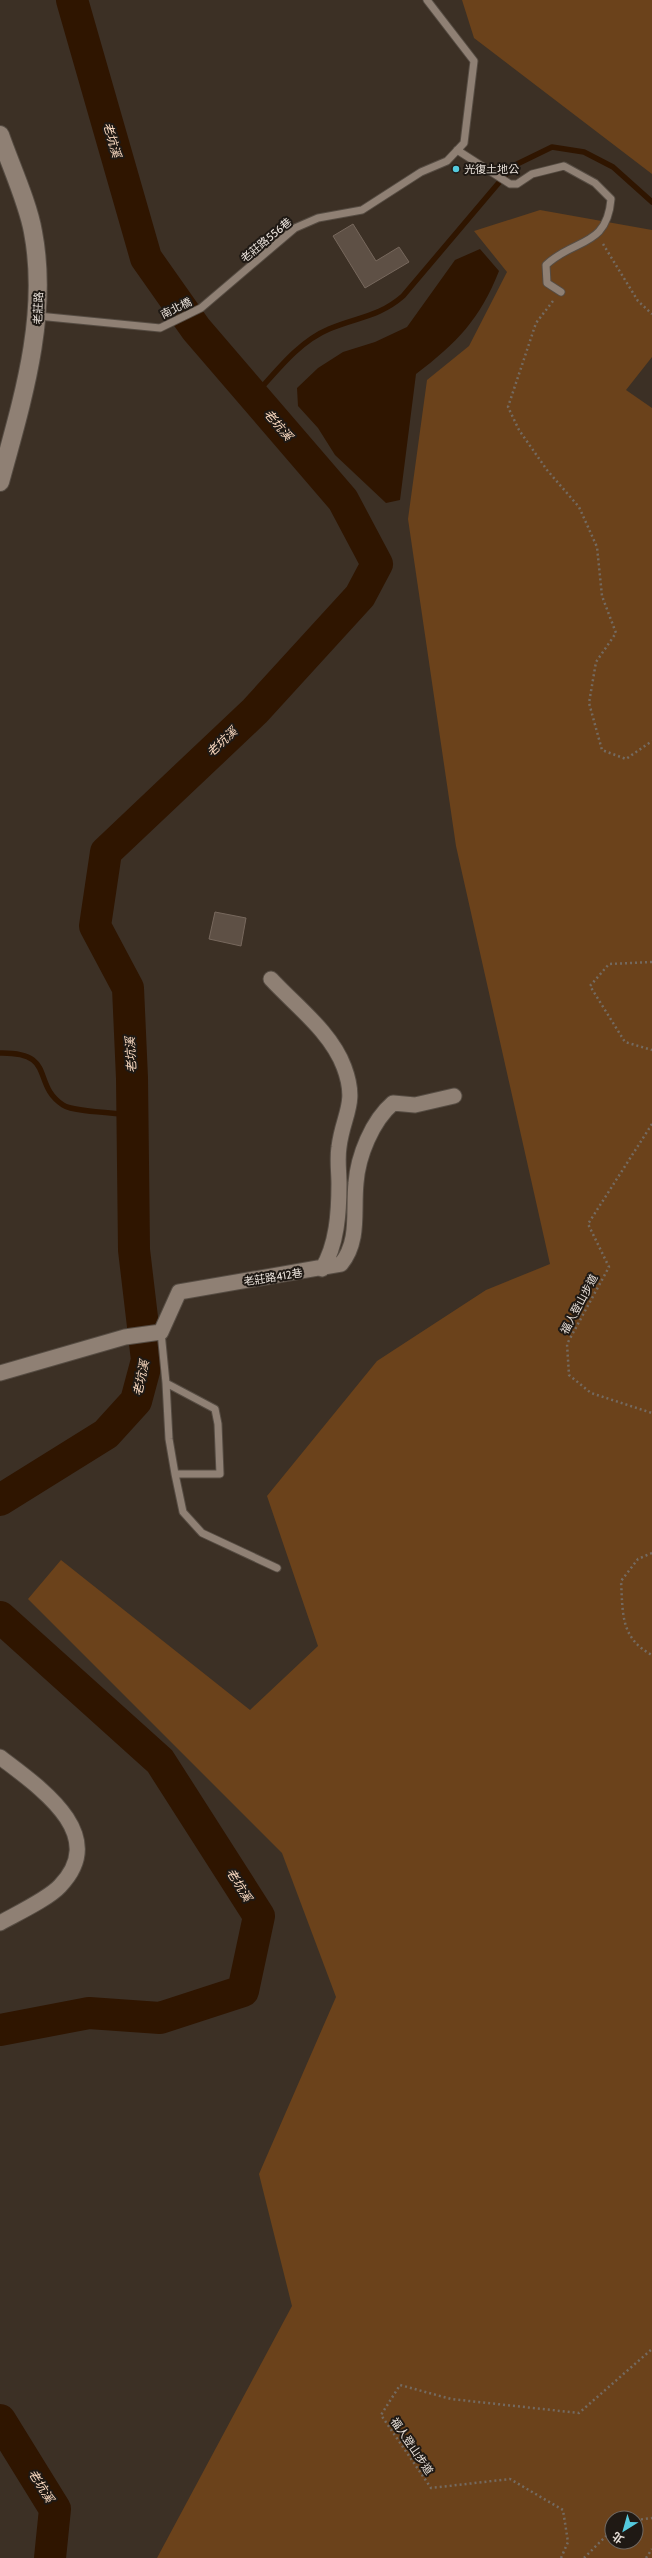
<svg xmlns="http://www.w3.org/2000/svg" width="652" height="2558" viewBox="0 0 652 2558" font-family="Cabin,'Noto Sans TC',sans-serif">
  <style>
    .green { fill: #6b421b; fill-rule: evenodd }
    .water { fill: #2f1500 }
    .lines { fill: none; stroke-linecap: round; stroke-linejoin: round }
    .stream { stroke: #2f1500; stroke-width: 5.5 }
    .river { stroke: #2f1500; stroke-width: 32 }
    .building { fill: #5e5045; stroke: #77685d }
    .service-casing { stroke: #564c43; stroke-width: 9 }
    .minor-casing { stroke: #564c43; stroke-width: 17 }
    .tertiary-casing { stroke: #564c43; stroke-width: 20 }
    .path { stroke: #746a60; stroke-width: 2.5; stroke-dasharray: 2 3; stroke-linecap: butt }
    .service { stroke: #8f8074; stroke-width: 7 }
    .minor { stroke: #8f8074; stroke-width: 15 }
    .tertiary { stroke: #8f8074; stroke-width: 18 }
    .poi-dot { fill: #54cade; stroke: #1f1914; stroke-width: 1.5 }
    .labels { text-anchor: middle; stroke-width: 4; stroke-linejoin: round; paint-order: stroke }
    .poi-label { font-size: 11px; fill: #e9e1da; stroke: #1f1914; text-anchor: start }
    .street-label { font-size: 11px; fill: #e9e1da; stroke: #1f1914 }
    .water-label { font-size: 12px; font-style: italic; fill: #fcdbc2; stroke: #1f1914 }
  </style>
  <rect width="100%" height="100%" fill="#3c3025"/>
  <!-- green -->
  <path class="green" d="M462 0H652V174L474 38Z
    M540 210 652 230V357L626 390 652 408V2558H157L292 2306 259 2174 336 1997 282 1853 28 1599 61 1560 250 1710 318 1646 267 1496 377 1361 486 1290 550 1264 456 846 408 519 427 380 469 346 507 272 474 231ZM612 2518H636V2542H612Z"/>
  <!-- water -->
  <path class="water" d="M480 249 499 271C480 319 457 343 416 374L400 500 386 503 335 455 318 428 298 406 297 388 318 368 343 352 375 342 407 327 455 260Z"/>
  <g class="lines">
    <!-- stream -->
    <path class="stream" d="M254 396C276 372 298 342 329 329 357 317 379 317 403 296L513 166 552 147 584 152 613 167 652 202
      M0 1053C57 1052 31 1084 63 1105 73 1112 118 1113 133 1115"/>
    <!-- river -->
    <path class="river" d="M0 1500 106 1434 136 1401 147 1360 134 1250 132 1078 128 988 95 926 106 852 255 711 360 596 377 564 343 500 196 329 146 258 72 0
      M0 1617 160 1761 259 1916 243 1991 160 2018 89 2013 0 2030
      M0 2420 55 2509 50 2558"/>
  </g>
  <!-- building -->
  <path class="building" d="M353 224 376 261 399 247 409 262 365 288 333 236Z
    M215 912 246 918 241 946 209 939Z"/>
  <g class="lines">
    <defs>
      <path id="service" d="M457 150 510 184H517L532 174 564 166 595 183 611 199C607 248 574 238 546 265L547 283 561 292
        M38 316 160 328 201 308 295 228 318 218 362 210 421 172 447 161 464 143 474 61 427 0
        M161 1332 166 1383 215 1409 218 1424 220 1474H175L183 1512 202 1533 277 1568
        M166 1383 169 1439 175 1474"/>
      <path id="minor" d="M271 979C296 1006 331 1032 344 1067 358 1104 343 1114 339 1147 337 1159 339 1172 339 1184 339 1212 337 1245 322 1269
        M0 1373 125 1337 161 1332 179 1292 341 1264C360 1241 353 1211 356 1183 358 1156 372 1121 393 1103L415 1105 454 1096
        M0 1757C39 1787 110 1834 60 1886 48 1899 16 1914 0 1923"/>
      <path id="tertiary" d="M0 135C10 164 28 203 33 232 49 316 22 401 0 482"/>
    </defs>
    <!-- service casing -->
    <use href="#service" class="service-casing"/>
    <!-- minor casing -->
    <use href="#minor" class="minor-casing"/>
    <!-- tertiary casing -->
    <use href="#tertiary" class="tertiary-casing"/>
    <!-- path -->
    <path class="path" d="M603 244 638 301 652 314
      M553 301 536 323 508 407 519 430 547 470 579 507 597 547 602 596 616 633 596 662 589 703 602 750 626 759 652 741
      M652 962 609 964 590 986 625 1042 652 1050
      M652 1124 588 1224 609 1267 567 1344 569 1375 591 1393 652 1413
      M652 1553 638 1559 621 1581C623 1613 620 1638 652 1655
      M636 2520 652 2518
      M561 2558 568 2542 563 2510 510 2479 431 2488 381 2415 400 2385 451 2399 579 2413 652 2349
      M584 2558 612 2530
      M646 2558 652 2549"/>
    <!-- service -->
    <use href="#service" class="service"/>
    <!-- minor -->
    <use href="#minor" class="minor"/>
    <!-- tertiary -->
    <use href="#tertiary" class="tertiary"/>
  </g>
  <!-- markers -->
  <circle class="poi-dot" cx="456" cy="169" r="4"/>
  <g class="labels">
    <!-- poi labels -->
    <g class="poi-label">
      <text x="464" y="173">光復土地公</text>
    </g>
    <!-- street labels -->
    <g class="street-label">
      <text transform="translate(266 240) rotate(-40)" y="4">老莊路556巷</text>
      <text transform="translate(38 308) rotate(-88)" y="4">老莊路</text>
      <text transform="translate(176 308) rotate(-26)" y="4">南北橋</text>
      <text transform="translate(273 1277) rotate(-9)" y="4">老莊路412巷</text>
      <text transform="translate(579 1304) rotate(-62)" y="4">福人登山步道</text>
      <text transform="translate(412 2446) rotate(56)" y="4">福人登山步道</text>
    </g>
    <!-- water labels -->
    <g class="water-label">
      <text transform="translate(112 140) rotate(74)" y="4">老坑溪</text>
      <text transform="translate(278 425) rotate(49)" y="4">老坑溪</text>
      <text transform="translate(222 742) rotate(-43)" y="4">老坑溪</text>
      <text transform="translate(131 1055) rotate(-93)" y="4">老坑溪</text>
      <text transform="translate(141 1378) rotate(-78)" y="4">老坑溪</text>
      <text transform="translate(239 1885) rotate(58)" y="4">老坑溪</text>
      <text transform="translate(41 2486) rotate(58)" y="4">老坑溪</text>
    </g>
  </g>
  <!-- north arrow -->
  <g transform="translate(624 2530) rotate(217)"><circle r="19" fill="#1f1914" stroke="#706963"/>
  <path d="M0-3L7 15L0 10L-7 15Z" fill="#54cade"/>
  <text y="-6" font-size="11" font-weight="bold" text-anchor="middle" fill="#e9e1da">北</text>
  </g>
</svg>
